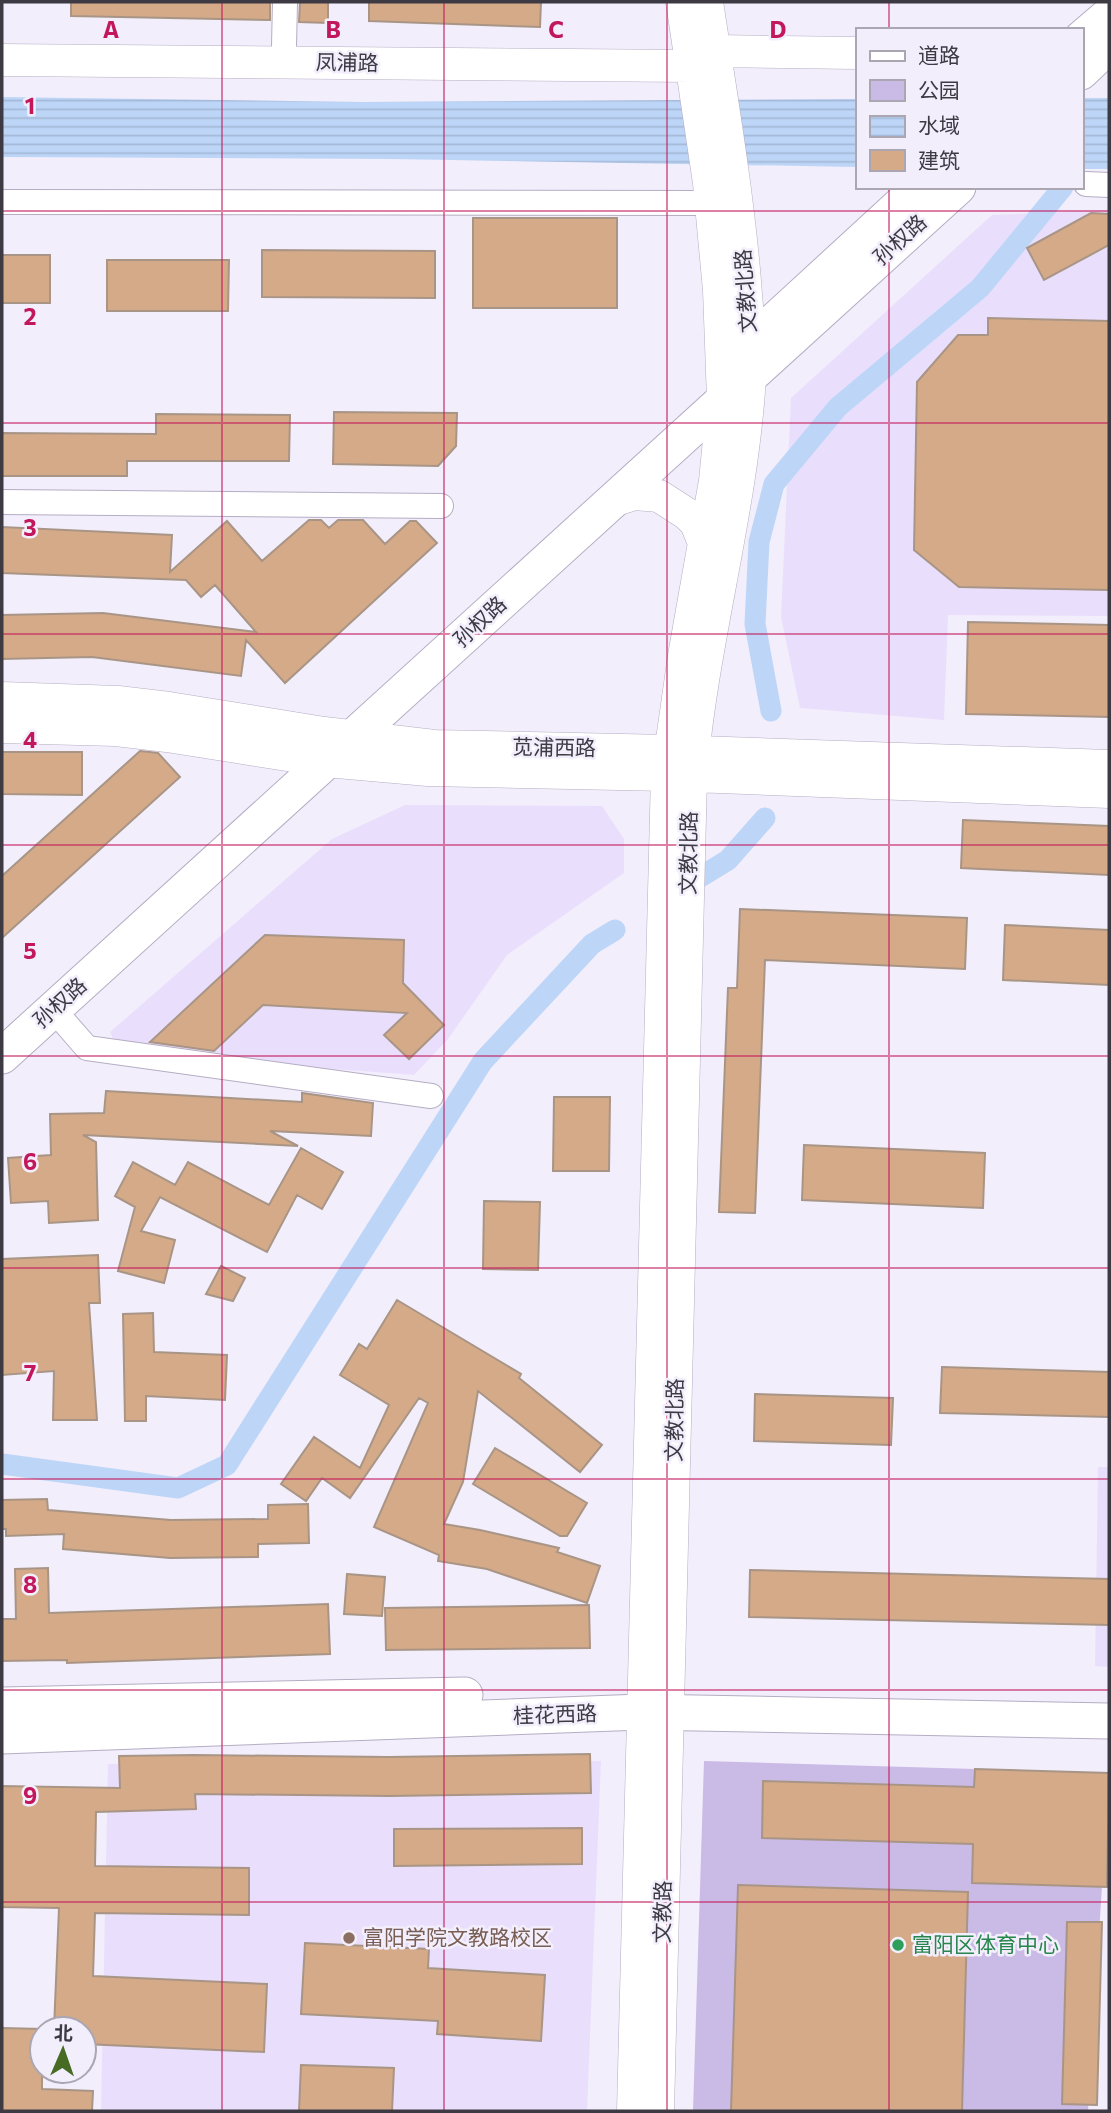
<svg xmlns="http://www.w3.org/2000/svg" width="1111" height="2113" viewBox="0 0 1111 2113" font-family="Commissioner,'Noto Sans SC',sans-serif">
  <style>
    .built { fill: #e9dffc }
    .park { fill: #cabae6 }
    .water { fill: url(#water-rules) }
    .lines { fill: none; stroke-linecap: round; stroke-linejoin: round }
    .canal { stroke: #bdd6f8; stroke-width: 21 }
    .building { fill: #d4aa88; stroke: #a99586; stroke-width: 2 }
    .minor-casing { stroke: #b5adc3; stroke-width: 26 }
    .tertiary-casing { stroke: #b5adc3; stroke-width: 33 }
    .secondary-casing { stroke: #b5adc3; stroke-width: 37 }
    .minor { stroke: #fff; stroke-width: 24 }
    .tertiary { stroke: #fff; stroke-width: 32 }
    .secondary { stroke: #fff; stroke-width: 35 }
    .grid { fill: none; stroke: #c2185b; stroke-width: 2; stroke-opacity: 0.55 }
    .education-dot { fill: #8d6e63; stroke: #f3eefc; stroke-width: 2.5 }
    .leisure-dot { fill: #2e9e5b; stroke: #f3eefc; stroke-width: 2.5 }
    .labels { text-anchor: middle; stroke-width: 5; stroke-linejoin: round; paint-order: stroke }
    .street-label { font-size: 21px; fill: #3e3a43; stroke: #f3eefc }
    .education-label { font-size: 21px; fill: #785e54; stroke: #f3eefc; text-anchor: start }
    .leisure-label { font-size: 21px; fill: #27864d; stroke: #f3eefc; text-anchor: start }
    .grid-label { font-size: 23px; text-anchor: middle; font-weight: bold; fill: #c2185b; stroke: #f3eefc; stroke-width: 5; stroke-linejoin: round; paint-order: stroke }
  </style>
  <defs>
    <pattern id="water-rules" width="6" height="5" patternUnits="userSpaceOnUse" patternTransform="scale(1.75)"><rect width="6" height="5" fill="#bdd6f8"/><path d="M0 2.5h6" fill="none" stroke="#a4b8d6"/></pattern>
  </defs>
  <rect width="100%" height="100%" fill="#f3eefc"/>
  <!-- built -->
  <path class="built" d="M1109 210V616L948 615 944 720 800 708 781 617 791 398 992 215Z
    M405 805 602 806 624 839V873L507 955 448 1039 414 1075 120 1053 110 1032 332 839Z
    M1098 1467H1109V1667L1095 1666Z
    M601 1761 587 2111H101L108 1764Z"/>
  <!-- park -->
  <path class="park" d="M704 1761 1109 1773 1088 2111H693Z"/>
  <!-- water -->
  <path class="water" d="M2 97 362 102 857 99V167L390 159 2 157Z
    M1081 98H1109V169H1081Z"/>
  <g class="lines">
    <!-- canal -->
    <path class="canal" d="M771 711 755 624 759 542 774 484 838 407 980 288 1063 187
      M697 879 728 860 765 818
      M2 1464 178 1488 227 1465 483 1061 592 944 615 930"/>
  </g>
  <!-- building -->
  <path class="building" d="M71 2H270V20L71 16Z
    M300 2H328V23L299 22Z
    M369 2H541L540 27 369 21Z
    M1091 213 1109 214V245L1044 280 1027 248Z
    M473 218H617V308H473Z
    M262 250 435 251V298L262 297Z
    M2 255H50V303H2Z
    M107 260H229L228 311H107Z
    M988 318 1109 321V590L959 587 914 550 917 382 958 335H988Z
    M334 412 457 413 456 446 438 466 333 464Z
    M156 414 290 415 289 461H127V476H2V433L156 434Z
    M309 520H321L329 528 338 520H363L385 544 410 521H416L437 543 285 683 246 640 241 676 92 657 2 659V615L103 613 256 632 215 585 201 597 186 580 2 573V527L172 535 170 572 227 521 262 561Z
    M968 622 1109 625V717L966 714Z
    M140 751 158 753 180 777 2 938V876Z
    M2 752H82V795L2 794Z
    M963 820 1109 826V875L961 868Z
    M740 909 967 918 965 969 765 960 755 1213 719 1212 728 988H737Z
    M1005 925 1109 930V985L1003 980Z
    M265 935 404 940 403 983 444 1025 409 1059 384 1035 407 1013 263 1005 214 1051 150 1042Z
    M106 1091 302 1102V1093L373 1103 371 1136 270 1131 298 1146 83 1135 96 1142 98 1220 49 1223 48 1201 11 1203 8 1158 51 1155 50 1114 104 1113Z
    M554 1097H610L609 1171H553Z
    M804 1145 985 1153 983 1208 802 1200Z
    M301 1148 343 1172 322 1209 297 1195 267 1252 160 1197 141 1231 175 1240 164 1283 118 1271 135 1207 115 1196 133 1162 175 1185 188 1162 269 1205Z
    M484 1201 540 1202 538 1270 483 1269Z
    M98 1255 100 1303H89L97 1420H53L54 1371 2 1375V1259Z
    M221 1266 245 1278 233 1301 206 1294Z
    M397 1300 521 1374 519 1378 602 1445 580 1472 478 1391 463 1482 444 1524 480 1530 559 1548 557 1552 600 1566 587 1603 487 1569 438 1561 439 1555 374 1527 428 1403 419 1398 350 1498 322 1478 306 1501 281 1484 314 1437 360 1468 389 1405 340 1375 359 1344 367 1349Z
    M153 1313 154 1352 227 1355 225 1400 146 1396V1421H125L123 1314Z
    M942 1367 1109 1372V1417L940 1413Z
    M755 1394 893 1398 891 1445 754 1441Z
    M495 1448 587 1503 567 1536H560L473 1484Z
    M47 1499 48 1510 171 1520 268 1519V1505L308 1504 309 1543 258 1544V1557L170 1558 63 1549 64 1534 6 1536V1529H2V1500Z
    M48 1568 49 1613 328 1604 330 1654 67 1663V1660L2 1661V1619H16L15 1569Z
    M750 1570 1109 1579V1625L749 1617Z
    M347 1574 385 1577 382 1616 344 1614Z
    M589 1605 590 1648 386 1650 385 1608Z
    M590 1754 591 1793 389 1796 195 1794 196 1809 96 1812 95 1866 249 1868V1915L95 1913 93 1976 267 1984 264 2052 84 2044V2029H54L59 1908 2 1907V1786L120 1788 119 1756 194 1755 388 1757Z
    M975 1769 1109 1773 1107 1887 972 1883 973 1844 762 1838 763 1781 974 1787Z
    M582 1828V1864L394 1866V1829Z
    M738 1885 968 1892 962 2111H731Z
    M1067 1922H1102L1097 2105 1062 2104Z
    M305 1943 429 1949 428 1968 545 1975 541 2041 437 2034 438 2021 301 2014Z
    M2 2028 42 2029V2089L93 2091 92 2111H2Z
    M301 2065 394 2068 392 2111H299Z"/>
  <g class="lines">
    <defs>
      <path id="minor" d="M284 46 285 2
        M1086 184 1109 185
        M2 202 711 203
        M2 502 441 506
        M53 1009 87 1048 431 1096"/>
      <path id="tertiary" d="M715 51 857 53
        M2 60 691 66
        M612 501 635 494 659 496 687 514 696 523 704 543
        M2 698 118 702 169 708 324 733 434 746 669 751 1109 766
        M2 727 116 730 167 736 326 761 428 770 667 775 1109 792
        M633 2111 667 775 684 656 715 481 723 399 719 290 709 183 682 2
        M658 2111 691 776C702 642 742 511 750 377 752 345 747 313 745 281 737 187 721 95 707 2"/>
      <path id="secondary" d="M1081 39 1109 15
        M1081 72 1109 45
        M737 355 920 187
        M2 1056 958 187
        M2 1705 465 1695
        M2 1736 642 1712 1109 1721"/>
    </defs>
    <!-- minor casing -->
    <use href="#minor" class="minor-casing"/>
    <!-- tertiary casing -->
    <use href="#tertiary" class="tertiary-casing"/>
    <!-- secondary casing -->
    <use href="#secondary" class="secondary-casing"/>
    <!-- minor -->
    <use href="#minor" class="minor"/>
    <!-- tertiary -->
    <use href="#tertiary" class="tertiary"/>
    <!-- secondary -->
    <use href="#secondary" class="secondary"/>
  </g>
  <!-- grid -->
  <path class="grid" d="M222 2V2111M444 2V2111M667 2V2111M889 2V30M889 187V2111M2 211H1109M2 423H1109M2 634H1109M2 845H1109M2 1056H1109M2 1268H1109M2 1479H1109M2 1690H1109M2 1902H1109"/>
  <!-- markers -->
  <circle class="education-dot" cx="349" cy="1938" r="7"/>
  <circle class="leisure-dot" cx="898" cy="1945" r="7"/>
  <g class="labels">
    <!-- street labels -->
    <g class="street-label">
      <text transform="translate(347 63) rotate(1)" y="7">凤浦路</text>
      <text transform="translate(900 240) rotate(-42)" y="7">孙权路</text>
      <text transform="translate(746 291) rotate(-94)" y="7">文教北路</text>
      <text transform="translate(480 622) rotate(-43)" y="7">孙权路</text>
      <text transform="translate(554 748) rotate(1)" y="7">苋浦西路</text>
      <text transform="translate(689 853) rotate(-89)" y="7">文教北路</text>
      <text transform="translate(60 1003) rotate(-42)" y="7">孙权路</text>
      <text transform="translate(675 1420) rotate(-89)" y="7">文教北路</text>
      <text transform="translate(555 1715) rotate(-2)" y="7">桂花西路</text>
      <text transform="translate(663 1912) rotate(-89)" y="7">文教路</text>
    </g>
    <!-- education labels -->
    <g class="education-label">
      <text x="363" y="1945">富阳学院文教路校区</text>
    </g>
    <!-- leisure labels -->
    <g class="leisure-label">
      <text x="912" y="1952">富阳区体育中心</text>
    </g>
  </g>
  <g class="grid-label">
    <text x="111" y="38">A</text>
    <text x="333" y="38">B</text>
    <text x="556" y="38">C</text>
    <text x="778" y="38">D</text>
    <text x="30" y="114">1</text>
    <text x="30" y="325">2</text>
    <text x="30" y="536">3</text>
    <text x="30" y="748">4</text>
    <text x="30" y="959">5</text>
    <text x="30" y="1170">6</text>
    <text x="30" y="1381">7</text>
    <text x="30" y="1593">8</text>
    <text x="30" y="1804">9</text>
  </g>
  <!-- border -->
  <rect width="1111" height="2113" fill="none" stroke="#3e3a43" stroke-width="7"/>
  <!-- legend -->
  <rect x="856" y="28" width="228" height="161" fill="#f3eefc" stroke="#aba6b2" stroke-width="2"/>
  <rect x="870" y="51" width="35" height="10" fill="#ffffff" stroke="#aba6b2" stroke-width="2"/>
  <text x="918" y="63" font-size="21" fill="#3e3a43">道路</text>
  <rect x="870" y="80" width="35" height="21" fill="#cabae6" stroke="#aba6b2" stroke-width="2"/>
  <text x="918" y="98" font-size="21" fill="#3e3a43">公园</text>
  <rect x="870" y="116" width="35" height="21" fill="url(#water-rules)" stroke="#aba6b2" stroke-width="2"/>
  <text x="918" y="133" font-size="21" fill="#3e3a43">水域</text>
  <rect x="870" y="150" width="35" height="21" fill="#d4aa88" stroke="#aba6b2" stroke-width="2"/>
  <text x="918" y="168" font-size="21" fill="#3e3a43">建筑</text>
  <!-- north arrow -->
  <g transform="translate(63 2050) rotate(2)"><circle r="33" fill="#f3eefc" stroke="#aba6b2" stroke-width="2"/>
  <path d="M0-5L12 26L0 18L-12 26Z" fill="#486b23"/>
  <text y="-10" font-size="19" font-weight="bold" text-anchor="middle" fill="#3e3a43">北</text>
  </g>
</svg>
